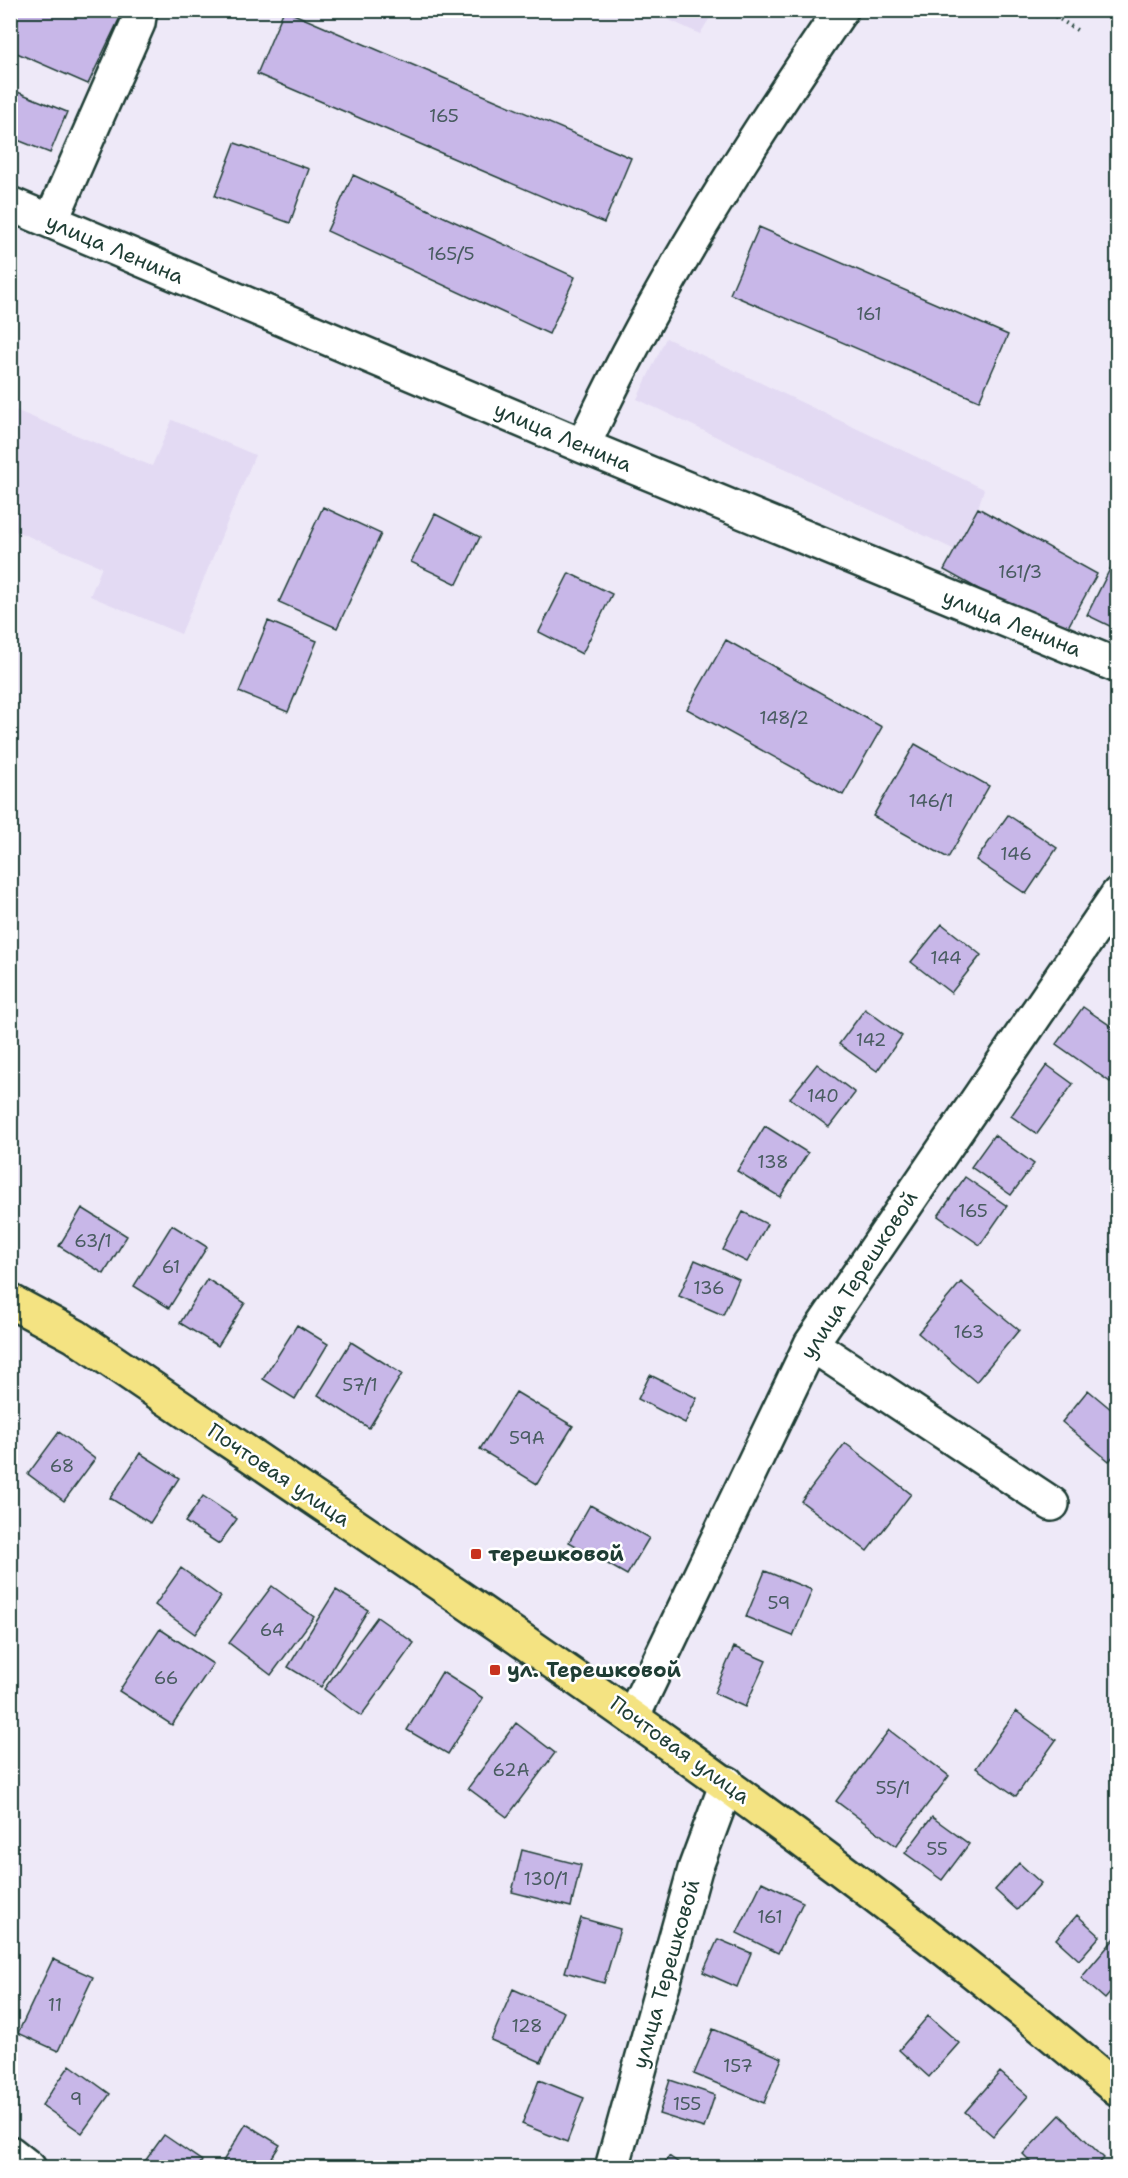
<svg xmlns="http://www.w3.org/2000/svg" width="1128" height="2178" viewBox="0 0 1128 2178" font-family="'Shantell Sans',sans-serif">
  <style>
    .built { fill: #e3daf3 }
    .building { fill: #c8b7e8; stroke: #1f3d34; stroke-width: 1.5 }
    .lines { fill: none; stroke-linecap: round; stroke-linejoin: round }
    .minor-casing { stroke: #1f3d34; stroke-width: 38 }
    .major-casing { stroke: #1f3d34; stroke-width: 38 }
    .path { stroke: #1f3d34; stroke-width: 4; stroke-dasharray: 1.5 4.5; stroke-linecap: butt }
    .minor { stroke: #fff; stroke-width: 33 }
    .major { stroke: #f4e382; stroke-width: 33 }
    .poi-dot { fill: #c8321e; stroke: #fff; stroke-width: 2 }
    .labels { text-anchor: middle; stroke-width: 5; stroke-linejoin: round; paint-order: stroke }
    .number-label { font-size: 18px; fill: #495c61 }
    .street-label { font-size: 21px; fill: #1f3d34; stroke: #fff }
    .poi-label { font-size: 21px; font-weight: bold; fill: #1f3d34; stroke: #fff; text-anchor: start }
  </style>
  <rect width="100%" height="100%" fill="#eee9f8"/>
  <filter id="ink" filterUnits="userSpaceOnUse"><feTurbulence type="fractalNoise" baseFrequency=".0167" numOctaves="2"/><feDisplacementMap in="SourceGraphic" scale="12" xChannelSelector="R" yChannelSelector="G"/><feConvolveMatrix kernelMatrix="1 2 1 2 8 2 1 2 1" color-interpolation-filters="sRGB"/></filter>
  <g filter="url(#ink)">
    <!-- built -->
    <path class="built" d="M650 11H714L700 34Z
      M666 338 984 489 978 508 955 550 637 399Z
      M10 408 152 466 172 420 255 455 181 634 90 596 102 567 11 529Z"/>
    <!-- building -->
    <path class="building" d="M10 10H117L122 13 88 84 10 50Z
      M284 10 631 158 604 223 257 74Z
      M10 89 67 112 50 153 10 137Z
      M235 143 309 169 290 223 215 196Z
      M353 175 575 277 549 334 327 231Z
      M759 227 1008 335 979 401 730 294Z
      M323 507 381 534 337 628 279 602Z
      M978 508 1097 574 1063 636 944 570Z
      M435 514 480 537 457 584 411 562Z
      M1114 561 1118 563V630L1087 615Z
      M569 573 612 594 582 654 539 632Z
      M268 621 317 641 288 712 239 692Z
      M726 640 882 727 843 795 687 709Z
      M915 744 989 786 948 858 873 816Z
      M1008 815 1057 848 1026 894 976 860Z
      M942 924 981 955 951 993 911 962Z
      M1083 1007 1118 1031V1071L1110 1082 1056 1044Z
      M865 1009 902 1036 877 1071 839 1044Z
      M817 1064 855 1093 829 1127 790 1098Z
      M1047 1065 1073 1084 1037 1134 1011 1116Z
      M765 1126 808 1153 780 1197 737 1171Z
      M994 1135 1034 1164 1011 1195 971 1167Z
      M965 1177 1007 1206 980 1245 938 1216Z
      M82 1208 127 1236 104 1274 59 1246Z
      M743 1212 767 1224 747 1262 723 1250Z
      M172 1225 207 1247 169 1308 134 1286Z
      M695 1260 739 1279 723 1315 679 1296Z
      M207 1279 245 1303 218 1346 180 1323Z
      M961 1282 1019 1330 976 1382 918 1333Z
      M297 1325 328 1344 295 1399 263 1379Z
      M351 1342 402 1374 369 1428 318 1395Z
      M650 1375 697 1398 685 1423 638 1399Z
      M1088 1390 1118 1415V1451L1109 1461 1062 1422Z
      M516 1392 573 1426 537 1484 480 1449Z
      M59 1432 95 1459 64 1501 28 1474Z
      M845 1443 911 1494 867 1551 801 1501Z
      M140 1453 179 1478 150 1523 110 1498Z
      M203 1496 237 1519 219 1544 185 1522Z
      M590 1505 649 1538 627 1575 569 1542Z
      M181 1568 221 1597 195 1634 155 1605Z
      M765 1571 812 1590 793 1636 746 1617Z
      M272 1586 314 1617 271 1675 229 1643Z
      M336 1590 368 1610 321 1687 288 1667Z
      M377 1617 414 1643 361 1716 324 1689Z
      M160 1629 213 1664 172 1725 119 1691Z
      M734 1647 766 1661 745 1707 714 1693Z
      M442 1672 483 1698 448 1754 407 1730Z
      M1016 1711 1056 1740 1016 1796 976 1768Z
      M516 1723 555 1753 507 1817 468 1788Z
      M889 1730 949 1776 896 1846 836 1801Z
      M932 1817 969 1844 942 1880 905 1853Z
      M522 1850 581 1865 571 1907 512 1892Z
      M1019 1863 1041 1883 1017 1910 995 1890Z
      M762 1882 803 1902 778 1953 737 1933Z
      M1077 1915 1100 1936 1079 1960 1056 1939Z
      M581 1918 620 1929 604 1983 565 1972Z
      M1115 1938 1118 1940V1984L1105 1999 1081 1978Z
      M718 1939 751 1953 737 1987 703 1972Z
      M53 1959 93 1977 58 2051 18 2033Z
      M513 1989 564 2012 541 2062 491 2040Z
      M928 2016 959 2043 929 2077 899 2050Z
      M713 2029 782 2058 764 2103 694 2074Z
      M70 2065 110 2094 82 2133 42 2105Z
      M1000 2072 1028 2096 993 2136 965 2112Z
      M539 2080 584 2098 567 2142 522 2124Z
      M670 2080 715 2095 704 2128 659 2114Z
      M1060 2115 1104 2158 1095 2168H1037L1023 2154Z
      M246 2124 280 2145 265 2168H232L223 2161Z
      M164 2135 202 2161 197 2168H140Z
      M669 2156 686 2168H661Z"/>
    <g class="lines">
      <defs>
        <path id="minor" d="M10 204 583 446 1118 666
          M51 221 138 23 140 10
          M583 446C654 292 745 150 841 10
          M811 1344 1052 1504
          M633 1716 811 1344 1118 894
          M10 2153 29 2168
          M612 2168 695 1869 727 1783"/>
        <path id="major" d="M10 1301 75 1336C430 1578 790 1812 1118 2090"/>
      </defs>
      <!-- minor casing -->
      <use href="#minor" class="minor-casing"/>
      <!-- major casing -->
      <use href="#major" class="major-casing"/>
      <!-- path -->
      <path class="path" d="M1045 10 1080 32"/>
      <!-- minor -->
      <use href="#minor" class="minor"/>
      <!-- major -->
      <use href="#major" class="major"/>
    </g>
  </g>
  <!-- markers -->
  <g class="poi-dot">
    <rect x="470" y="1548" width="12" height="12" rx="3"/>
    <rect x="489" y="1664" width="12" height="12" rx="3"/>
  </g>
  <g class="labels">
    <!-- number labels -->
    <g class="number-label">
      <text x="444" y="122">165</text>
      <text x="451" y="260">165/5</text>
      <text x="869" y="320">161</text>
      <text x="1020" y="578">161/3</text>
      <text x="784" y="724">148/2</text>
      <text x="931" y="807">146/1</text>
      <text x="1016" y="860">146</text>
      <text x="946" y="964">144</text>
      <text x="871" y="1046">142</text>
      <text x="823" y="1102">140</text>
      <text x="773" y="1168">138</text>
      <text x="973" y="1217">165</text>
      <text x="93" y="1247">63/1</text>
      <text x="171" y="1273">61</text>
      <text x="709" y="1294">136</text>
      <text x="969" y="1338">163</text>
      <text x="360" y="1391">57/1</text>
      <text x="527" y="1444">59А</text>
      <text x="62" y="1472">68</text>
      <text x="779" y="1609">59</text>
      <text x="272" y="1636">64</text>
      <text x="166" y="1684">66</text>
      <text x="511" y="1776">62А</text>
      <text x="893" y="1794">55/1</text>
      <text x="937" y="1855">55</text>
      <text x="546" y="1885">130/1</text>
      <text x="770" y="1923">161</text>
      <text x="55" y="2011">11</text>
      <text x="527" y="2032">128</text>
      <text x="738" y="2072">157</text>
      <text x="76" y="2105">9</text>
      <text x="687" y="2110">155</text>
    </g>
    <!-- street labels -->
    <g class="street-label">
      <text transform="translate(115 249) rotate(23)" y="7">улица Ленина</text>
      <text transform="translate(563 437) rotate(23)" y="7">улица Ленина</text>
      <text transform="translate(1012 623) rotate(22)" y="7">улица Ленина</text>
      <text transform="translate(859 1275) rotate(-57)" y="7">улица Терешковой</text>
      <text transform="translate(279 1475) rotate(34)" y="7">Почтовая улица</text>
      <text transform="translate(680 1750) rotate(36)" y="7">Почтовая улица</text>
      <text transform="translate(666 1974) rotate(-74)" y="7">улица Терешковой</text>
    </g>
    <!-- poi labels -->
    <g class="poi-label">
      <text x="488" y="1561">терешковой</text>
      <text x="507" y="1677">ул. Терешковой</text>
    </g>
  </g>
  <!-- margin -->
  <rect width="1128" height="2178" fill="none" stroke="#fff" stroke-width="36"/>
  <rect x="18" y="18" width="1092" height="2142" fill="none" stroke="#1f3d34" stroke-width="2" filter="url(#ink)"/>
</svg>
